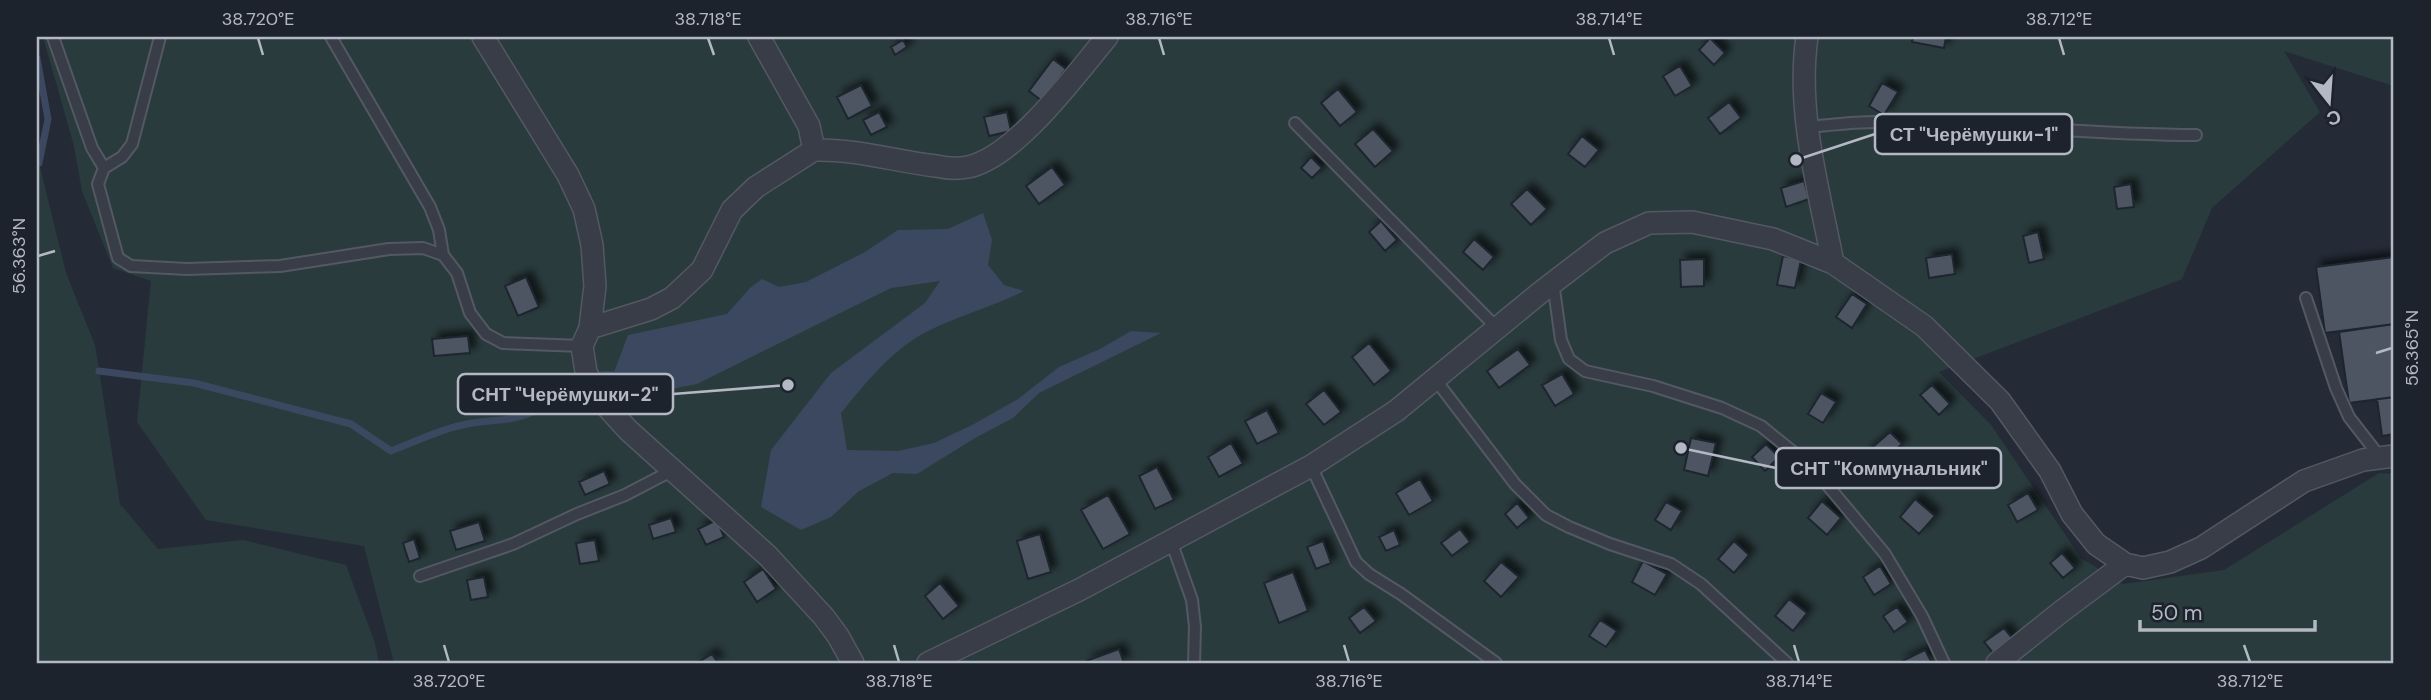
<svg xmlns="http://www.w3.org/2000/svg" width="2431" height="700" viewBox="0 0 2431 700" font-family="'DM Sans',sans-serif">
  <style>
    .green { fill: #2a3b3d }
    .water { fill: #3c485f }
    .lines { fill: none; stroke-linecap: round; stroke-linejoin: round }
    .stream { stroke: #3c485f; stroke-width: 7 }
    .building { fill: #4d5563; stroke: #1f252f; stroke-width: 2; filter: url(#shadow) }
    .service-casing { stroke: #535863; stroke-width: 14 }
    .minor-casing { stroke: #535863; stroke-width: 24 }
    .service { stroke: #383d48; stroke-width: 10 }
    .minor { stroke: #383d48; stroke-width: 21 }
    .ticks { fill: none; stroke: #b3b8c4; stroke-width: 2.5 }
    .leader { fill: none; stroke: #b3b8c4; stroke-width: 2.5 }
    .callout-dot { fill: #b3b8c4; stroke: #1d232d; stroke-width: 2.5 }
    .callout { fill: #1d232d; stroke: #b3b8c4; stroke-width: 2.5 }
    .callout-label { font-size: 19px; text-anchor: middle; font-weight: bold; fill: #b3b8c4 }
    .neatline { fill: none; stroke: #b3b8c4; stroke-width: 2.5 }
    .ticks-label { font-size: 18px; text-anchor: middle; fill: #b3b8c4 }
  </style>
  <defs>
    <filter id="shadow"><feDropShadow dx="6" dy="-6" stdDeviation="3.5" flood-color="#0009"/></filter>
  </defs>
  <rect width="100%" height="100%" fill="#242b37"/>
  <!-- green -->
  <path class="green" d="M43 37H2394V86L2284 51 2320 112 2212 208 2182 279 1939 372 1991 425 2081 558 2123 584 2224 570 2379 473 2394 474V663H394L364 546 206 520 137 422 151 281 113 268 82 191 74 146Z
    M37 160 39 163 66 273 95 345 120 504 158 549 243 540 346 565 375 643 379 663H37Z"/>
  <!-- water -->
  <path class="water" d="M983 213 992 240 988 265 1004 285 1024 291C993 307 959 315 928 331 893 348 865 384 841 413L847 450 898 451 934 443 974 424 1018 399 1059 367 1100 349 1131 331 1161 333 1039 393 1013 418 975 438 917 474 893 473 859 491 831 517 801 530 761 507 771 450 831 373 925 303 940 281 891 288 697 384 641 395 613 375 628 335 727 314 750 288 762 279 779 287 806 282 865 252 898 230 948 229Z"/>
  <g class="lines">
    <!-- stream -->
    <path class="stream" d="M37 58 48 119 39 163
      M99 371 194 383 351 424 391 451C417 441 445 427 473 423 500 419 515 422 541 408 563 396 587 370 613 375"/>
  </g>
  <!-- building -->
  <path class="building" d="M1913 37H1946L1944 48 1912 42Z
    M1710 38 1725 53 1714 65 1699 50Z
    M903 40 907 47 895 55 891 47Z
    M1053 59 1066 69 1042 101 1029 91Z
    M1680 66 1692 86 1675 96 1663 76Z
    M1882 83 1898 92 1884 115 1869 106Z
    M861 85 872 106 848 119 837 97Z
    M1338 89 1357 112 1340 126 1321 103Z
    M1729 102 1741 118 1720 134 1708 118Z
    M879 112 887 127 871 135 863 120Z
    M1007 112 1011 131 989 136 984 117Z
    M1373 129 1393 151 1375 167 1355 144Z
    M1582 136 1599 150 1585 167 1568 154Z
    M1311 157 1322 168 1312 178 1301 168Z
    M1052 167 1065 185 1039 204 1026 186Z
    M1804 181 1809 199 1786 207 1781 188Z
    M2131 184 2134 207 2117 209 2114 187Z
    M1527 189 1547 209 1531 225 1511 204Z
    M1381 221 1397 240 1385 251 1369 232Z
    M2038 232 2044 259 2029 263 2023 236Z
    M1474 239 1494 257 1483 270 1463 252Z
    M1952 254 1955 274 1929 278 1926 258Z
    M1783 256 1801 260 1795 288 1777 285Z
    M2394 257V324L2325 333 2316 267Z
    M1704 259V286L1681 287 1680 260Z
    M526 277 539 307 518 316 505 286Z
    M1852 294 1867 304 1852 328 1836 317Z
    M2394 324V397L2349 403 2339 332Z
    M468 336 470 353 434 356 432 339Z
    M1369 343 1391 371 1374 385 1352 357Z
    M1518 349 1530 365 1499 388 1487 371Z
    M1562 374 1574 394 1555 406 1542 385Z
    M1932 385 1950 404 1939 415 1920 395Z
    M1324 390 1341 412 1324 425 1306 404Z
    M1821 393 1836 402 1823 423 1808 414Z
    M2394 397V434L2382 436 2377 399Z
    M1267 410 1279 433 1257 444 1245 421Z
    M1890 432 1902 444 1878 466 1866 453Z
    M1691 438 1716 443 1708 476 1684 470Z
    M1231 443 1243 464 1219 477 1208 457Z
    M1766 444 1779 457 1765 471 1752 457Z
    M1157 467 1174 500 1155 509 1139 476Z
    M604 471 610 484 585 495 579 482Z
    M1420 479 1433 501 1409 515 1396 493Z
    M2028 493 2038 510 2017 522 2008 505Z
    M1108 495 1130 534 1103 549 1081 510Z
    M1915 499 1935 516 1919 534 1900 517Z
    M1822 501 1841 518 1827 535 1808 518Z
    M1666 502 1682 511 1671 530 1655 520Z
    M1517 503 1529 518 1517 528 1505 514Z
    M671 518 676 532 653 539 649 525Z
    M717 520 724 537 706 545 698 529Z
    M479 522 485 541 456 550 450 531Z
    M1460 529 1470 542 1452 556 1441 543Z
    M1394 530 1400 545 1386 551 1379 537Z
    M1040 534 1051 572 1028 579 1017 541Z
    M414 539 420 558 409 562 403 543Z
    M595 540 599 561 580 564 576 543Z
    M1323 541 1331 563 1316 569 1307 547Z
    M1734 541 1749 555 1734 573 1718 559Z
    M2062 553 2075 568 2063 578 2050 563Z
    M1643 561 1667 574 1655 595 1632 582Z
    M1501 562 1519 577 1501 597 1484 581Z
    M1880 566 1891 584 1874 595 1863 577Z
    M763 569 776 589 757 602 744 582Z
    M1293 572 1308 611 1279 623 1264 583Z
    M484 577 488 597 471 600 467 580Z
    M940 583 959 606 943 619 925 596Z
    M1789 599 1807 613 1793 631 1775 616Z
    M1364 607 1376 621 1360 633 1349 618Z
    M1897 607 1908 622 1894 632 1883 616Z
    M1600 620 1617 631 1606 647 1589 636Z
    M2004 628 2013 639 1993 653 1984 642Z
    M1119 649 1124 663H1086V661Z
    M1925 650 1932 663H1901L1900 662Z
    M712 654 718 663H697Z"/>
  <g class="lines">
    <defs>
      <path id="service" d="M53 37 92 148 104 168
        M160 37 132 144 122 157 104 168 98 184 118 258 131 266 187 269 280 266 389 249 423 248 443 255 457 273 470 313 486 334 503 343 582 346
        M331 37 430 207 439 230 443 255
        M1295 123 1497 328
        M1807 127C1830 125 1854 122 1877 122 1983 122 2089 135 2196 135
        M1553 282 1561 340 1569 359 1585 371 1653 386 1722 408 1761 426 1814 469 1885 554 1922 616 1944 663
        M2306 298 2336 388 2349 417 2380 457
        M1435 379 1515 484 1546 515 1569 527 1610 544 1671 564 1701 584 1787 663
        M1311 466 1356 562 1369 574 1401 594 1496 663
        M1171 541 1192 600 1195 627 1194 663
        M420 576 513 544 577 514 625 495 673 470"/>
      <path id="minor" d="M483 37 568 175 584 209 592 245 595 286 590 328 582 346 586 372 598 397 628 430 768 556 824 617 838 636 853 663
        M1807 37C1796 112 1819 190 1833 263
        M814 150C856 149 894 161 936 166 945 168 958 169 968 167 1016 157 1076 74 1107 37
        M590 328 651 309 672 298 702 270 732 210 756 187 814 150 809 126 759 37
        M928 663 1079 590 1311 466 1396 411 1541 292 1605 243 1649 223 1692 222 1773 239 1833 263 1924 326 2000 401 2050 471 2072 514 2096 544 2125 564 2143 568 2170 562 2201 548 2304 481 2363 460 2394 456
        M1997 663 2062 611 2125 564"/>
    </defs>
    <!-- service casing -->
    <use href="#service" class="service-casing"/>
    <!-- minor casing -->
    <use href="#minor" class="minor-casing"/>
    <!-- service -->
    <use href="#service" class="service"/>
    <!-- minor -->
    <use href="#minor" class="minor"/>
  </g>
  <!-- ticks -->
  <path class="ticks" d="M258 38 263 55M708 38 714 55M1159 38 1164 55M1609 38 1614 55M2059 38 2064 55M38 256 55 251M2376 353 2392 348M444 645 449 662M894 645 899 662M1344 645 1349 662M1794 645 1799 662M2244 645 2250 662"/>
  <!-- callouts -->
  <path class="leader" d="M1796 160L1875 134M788 385L673 394M1681 448L1776 468"/>
  <g class="callout-dot">
    <circle cx="1796" cy="160" r="7"/>
    <circle cx="788" cy="385" r="7"/>
    <circle cx="1681" cy="448" r="7"/>
  </g>
  <g class="callout">
    <rect x="1875" y="114" width="197" height="40" rx="7"/>
    <rect x="458" y="374" width="215" height="40" rx="7"/>
    <rect x="1776" y="448" width="225" height="40" rx="7"/>
  </g>
  <g class="callout-label">
    <text x="1974" y="141">СТ "Черёмушки-1"</text>
    <text x="565" y="401">СНТ "Черёмушки-2"</text>
    <text x="1889" y="475">СНТ "Коммунальник"</text>
  </g>
  <!-- border -->
  <rect width="2431" height="700" fill="none" stroke="#1d232d" stroke-width="77"/>
  <!-- north arrow -->
  <g transform="translate(2329 102) rotate(163)" stroke="#1d232d" stroke-width="5" paint-order="stroke">
  <path d="M0-5L12 26L0 18L-12 26Z" fill="#b3b8c4"/>
  <text y="-10" font-size="19" font-weight="bold" text-anchor="middle" fill="#b3b8c4">С</text>
  </g>
  <!-- scale -->
  <path d="M2140 620v10h175v-10" fill="none" stroke="#b3b8c4" stroke-width="3.5"/>
  <text x="2151" y="620" font-size="21" fill="#b3b8c4" stroke="#1d232d" stroke-width="5" paint-order="stroke">50 m</text>
  <rect x="38" y="38" width="2354" height="624" class="neatline"/>
  <g class="ticks-label">
    <text x="258" y="25">38.720°E</text>
    <text x="708" y="25">38.718°E</text>
    <text x="1159" y="25">38.716°E</text>
    <text x="1609" y="25">38.714°E</text>
    <text x="2059" y="25">38.712°E</text>
    <text transform="translate(19 256) rotate(-90)" y="6">56.363°N</text>
    <text transform="translate(2412 348) rotate(-90)" y="6">56.365°N</text>
    <text x="449" y="687">38.720°E</text>
    <text x="899" y="687">38.718°E</text>
    <text x="1349" y="687">38.716°E</text>
    <text x="1799" y="687">38.714°E</text>
    <text x="2250" y="687">38.712°E</text>
  </g>
</svg>
